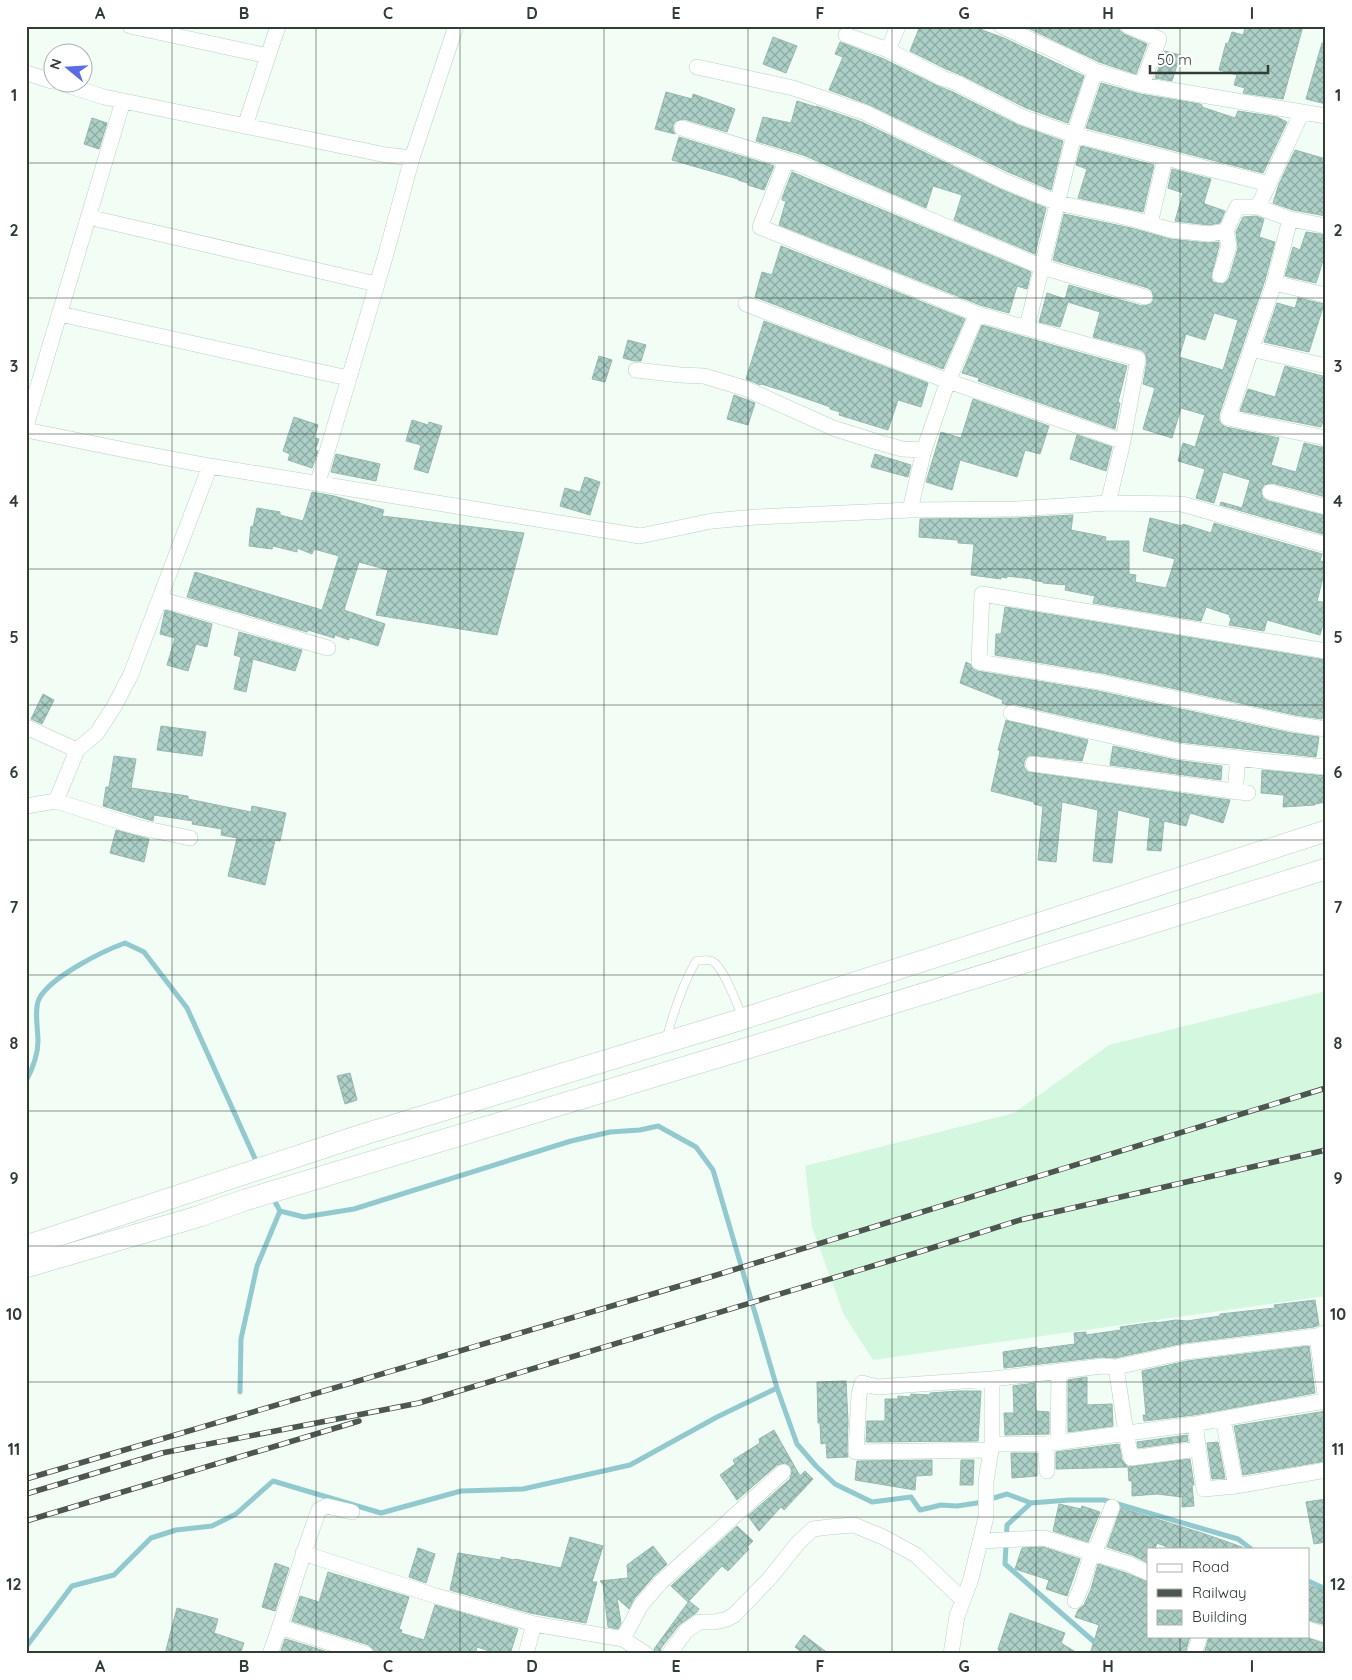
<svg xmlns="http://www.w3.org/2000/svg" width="1352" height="1680" viewBox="0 0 1352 1680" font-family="Quicksand,sans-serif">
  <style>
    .built { fill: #d3f8df }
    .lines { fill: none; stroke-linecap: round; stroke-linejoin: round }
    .stream { stroke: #91c9ce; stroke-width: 5 }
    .building { fill: url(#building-cross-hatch); stroke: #95b8b0; fill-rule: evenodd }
    .lane-casing { stroke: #b6d2bf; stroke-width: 9 }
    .street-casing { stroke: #b6d2bf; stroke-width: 16 }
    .secondary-casing { stroke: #b6d2bf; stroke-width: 22 }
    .lane { stroke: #fff; stroke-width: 8 }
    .street { stroke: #fff; stroke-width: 15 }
    .secondary { stroke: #fff; stroke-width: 21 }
    .rail-casing { stroke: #4c574f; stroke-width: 5.5 }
    .rail { stroke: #fff; stroke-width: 4; stroke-dasharray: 11; stroke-linecap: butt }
    .grid { fill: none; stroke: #313c34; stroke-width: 1; stroke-opacity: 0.55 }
    .neatline { fill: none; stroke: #313c34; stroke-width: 2 }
    .grid-label { font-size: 16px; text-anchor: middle; font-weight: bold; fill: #313c34 }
  </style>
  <defs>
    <pattern id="building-cross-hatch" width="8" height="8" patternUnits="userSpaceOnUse" patternTransform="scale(1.25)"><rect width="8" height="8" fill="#acd0c7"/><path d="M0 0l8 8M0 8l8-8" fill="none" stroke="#8daaa2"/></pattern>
  </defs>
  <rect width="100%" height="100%" fill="#f2fdf5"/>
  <!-- built -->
  <path class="built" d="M1326 991V1296L873 1360 844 1315 812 1227 805 1166 1014 1113 1109 1045Z"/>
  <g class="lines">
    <!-- stream -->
    <path class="stream" d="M26 1081C33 1068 38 1056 38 1041 38 1030 34 1009 39 999 50 977 103 951 125 943L144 952 187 1008 257 1163
      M272 1196 280 1211 304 1217 354 1209 571 1141 610 1132 640 1130 658 1126 696 1147 713 1170 777 1388 797 1444 816 1466 835 1484 872 1502 911 1497 920 1510 941 1505 957 1506 977 1503 1007 1494 1031 1503 1069 1500H1104L1238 1539 1251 1549
      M240 1392 241 1339 257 1266 280 1211
      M1031 1503 1007 1525 1005 1564 1099 1646
      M1308 1581 1326 1589
      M26 1647 72 1586 114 1575 151 1538 176 1530 212 1526 236 1514 273 1481 381 1513 461 1491 523 1489 630 1465 717 1417 777 1388"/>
  </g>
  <!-- building -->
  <path class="building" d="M920 26H983L982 30 1004 38 1084 76 1068 123 1026 108 961 75 946 69 910 51Z
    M1024 26H1119L1120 31 1124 34 1147 44 1136 74 1099 62Z
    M1246 26H1303L1283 99 1243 93 1245 88 1234 85 1237 75 1219 70 1226 43 1228 44 1232 32 1243 35Z
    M773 37 797 46 786 73 763 64Z
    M840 42 884 59 938 86 953 92 1018 125 1063 141 1051 190 1008 172 870 105 829 90 843 57 835 54Z
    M1322 43H1326V104L1306 99Z
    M1165 51 1180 55 1172 81 1155 78Z
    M1101 83 1140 94 1200 104 1202 105V107L1235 118 1238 111 1277 117 1287 122 1263 173 1086 128Z
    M666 92 692 99 693 94 735 109 727 132 684 119 676 121 673 125V130L675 134 655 129Z
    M797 101 816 107V106L862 122 1000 189 1046 208 1035 254 954 220 962 195 933 186 926 208 803 155 756 141 763 117 791 123Z
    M92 118 107 123 99 149 84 144Z
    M679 137 774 166 764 190 748 185V183L738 180V179L672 160Z
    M1081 146 1154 165 1143 212 1078 198 1087 169 1076 165Z
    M1295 150 1326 159V216L1293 210 1273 203 1279 184Z
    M1172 169 1211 179 1204 202 1205 204 1225 211 1220 223 1209 225 1175 221 1183 193 1168 188Z
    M792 172 1031 272 1027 289 1017 286 1009 313 980 305 779 225 786 201 782 200V198Z
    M1064 214 1131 228 1170 239 1208 243 1219 242V246L1211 277 1213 282 1222 284 1226 282 1229 278 1238 248 1236 232 1243 217 1256 216 1264 219 1259 237 1275 242 1265 280 1219 415V420L1221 424 1226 427 1279 438 1271 465 1296 472 1304 443 1326 448V497L1272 483 1264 485 1261 490 1263 498 1268 501 1326 516V535L1220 505 1221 502 1242 508 1250 480 1223 472 1214 503 1196 498 1205 469 1178 461 1183 443 1195 447 1205 415 1181 408 1172 438 1143 429 1155 388 1143 384 1147 361 1145 353 1141 350 1093 337 1100 312 1068 302 1060 327 1039 322 1047 293 1065 299 1069 285 1142 306 1151 304 1154 299 1152 291 1148 288 1053 260ZM1214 313 1238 320 1223 370 1179 357 1186 334 1205 340Z
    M1306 232 1326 235V251L1316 283 1285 276 1293 247 1300 250Z
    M781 246 965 319 943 369 755 297 762 272 772 275Z
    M1298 298 1324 304 1309 352 1264 342 1277 303 1295 308Z
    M764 321 928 383 921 407 898 400 888 430 839 415 840 412 830 409V407L819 403 787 392 761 384 760 385 746 379Z
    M982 325 1127 366 1118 402 1120 403 1115 429 978 381 979 378 962 373Z
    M628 340 646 345 641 361H634L623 358Z
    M599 356 612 360 605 382 592 379Z
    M1285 366 1326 377V413L1321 427 1240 411 1248 389 1275 397Z
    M734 395 755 403 748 425 727 419Z
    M973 399 1049 426 1040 454 1025 450 1017 477 960 460 952 490 926 482 941 432 961 438Z
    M294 417 318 425 314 438 319 439 315 450 318 451 312 468 288 460 290 454 283 451Z
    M412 420 428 425 429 422 442 426 428 473 414 469 421 445 406 441Z
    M1077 435 1112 447 1106 471 1070 459Z
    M336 454 380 464 376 481 331 472Z
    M875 454 911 465 908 477 871 467Z
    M585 477 600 482 590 515 560 506 565 488 580 492Z
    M312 492 334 496 384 510 382 516 524 533 497 635 376 615 388 570 359 562 344 610 385 624 378 646 349 637V640L335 635 334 638 308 630 307 632 187 597 195 572 322 610 339 556 314 549 312 554 297 548V552L273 546 272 549 249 546 251 526 253 527 257 508 280 512V515L303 521Z
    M1073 515 1071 530 1106 537 1105 541H1129V574L1136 575 1135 582 1166 588 1175 559 1143 551 1150 518 1182 526 1183 524 1211 533 1214 523 1322 554 1320 561 1326 562V566L1317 601 1326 603V614L1320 635 1267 620 1264 631 1229 625 1231 618 1229 617 1230 615 1206 607 1201 621 1093 603 1095 596 1065 590 1066 585 1043 583V582L1032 580V579L1007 576V578L1001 577V579L971 575 974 544 958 543V540L919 537 920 519 1018 518Z
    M1005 607 1326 660V718L1322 717V719L1295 715 1102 673 995 655 996 634H1001Z
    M165 610 212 624 207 647 196 644 188 671 167 665 175 638 160 634Z
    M239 632 302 650 295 671 253 659 246 692 234 689 241 657 234 655Z
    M966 662 970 664 973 669 977 671 1098 691 1291 733 1319 737 1316 757 1179 742 1013 704 1007 705 1002 703 1003 700 960 683Z
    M43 694 54 700 42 724 31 719Z
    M1006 720 1088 740 1082 761 1030 755 1026 758 1024 762V767L1028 772 1230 800 1223 823 1190 813 1186 826 1164 821 1161 851 1147 850 1150 818 1118 810 1112 863 1093 861 1098 810 1062 802 1056 862 1038 860 1043 806 1034 804V802L991 791 1000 751 998 750Z
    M161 726 206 732 202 756 157 750Z
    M1113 746 1175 760 1222 766 1221 780 1110 765Z
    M114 756 136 759 131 788 188 796V799L251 812 252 806 286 813 280 841 275 840 265 885 228 876 237 838 221 835 222 829 192 824 193 821 154 815 153 821 103 806 106 787H109Z
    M1262 770 1326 776V802L1315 804V805L1283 807 1284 795 1261 793Z
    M116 830 149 839 144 862 110 853Z
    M350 1073 357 1100 345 1104 337 1076Z
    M1315 1300 1319 1325 1314 1327 1184 1343 1115 1358 1102 1357 1004 1368 1003 1352 1037 1347V1349L1075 1344 1074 1333 1086 1332V1335L1121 1330 1120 1327 1156 1322V1323L1176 1320 1187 1321 1220 1316V1314L1275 1308 1274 1305Z
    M1309 1346 1315 1393 1194 1415 1144 1421 1143 1415H1146L1142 1371 1187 1361Z
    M1087 1377V1405L1112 1404 1113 1426 1068 1432V1380Z
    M846 1381 848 1421 847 1452 848 1457 827 1458 826 1443 821 1444 820 1423H818L817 1382Z
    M1035 1383 1036 1411 1049 1412V1434L1005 1435 1004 1413H1014L1013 1386Z
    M959 1391H981L978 1441 866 1442 867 1421H885V1399H898V1396L910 1397 911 1394 930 1395V1393Z
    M1326 1411V1422H1322L1326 1442V1461L1243 1475 1234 1426Z
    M774 1430 800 1476 805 1471 813 1479 784 1510 781 1507 759 1531 748 1516 790 1479 792 1471 790 1466 785 1463 777 1465 737 1500 720 1475 735 1464 733 1460 760 1443 759 1439Z
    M1187 1435 1188 1441 1138 1448 1137 1442Z
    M1218 1442 1225 1478 1212 1479 1207 1443Z
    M1119 1444 1122 1460 1128 1467 1190 1459 1194 1485H1192L1194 1506 1182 1507V1497L1157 1494 1132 1496V1481H1129L1128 1467 1056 1469V1452Z
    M1011 1453H1037V1476L1012 1478Z
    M932 1460V1475L916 1476 915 1490 855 1480 857 1461Z
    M961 1460H974L973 1485H960Z
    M1326 1499V1542L1314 1544 1306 1502Z
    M1059 1504 1081 1509 1082 1506 1100 1512 1088 1542 1053 1531Z
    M1121 1508 1202 1533 1242 1547 1241 1549H1172L1157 1543 1155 1549H1148V1563L1132 1555 1107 1547Z
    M737 1526 753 1541 747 1547 749 1549 728 1571 722 1566 688 1602 671 1586Z
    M570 1537 603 1546 592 1582H597L586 1623 530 1613 450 1590 458 1553 501 1560V1557L514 1560 515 1559 561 1568Z
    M653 1546 667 1564 654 1576 634 1599 629 1609 617 1598 621 1623 618 1629 608 1627 603 1584 600 1581 628 1578 627 1565Z
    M1043 1547 1080 1559 1067 1596 1046 1589 1049 1580 1015 1569 1022 1548Z
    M418 1548 435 1554 426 1583 409 1577Z
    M275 1563 289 1568 275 1611 262 1607Z
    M1098 1564 1126 1573 1148 1582V1636H1190L1185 1654H1090L1099 1625 1075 1617 1078 1610 1084 1605 1091 1589Z
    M328 1572 409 1597 399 1629 402 1630 401 1633 424 1640 435 1605 518 1629 510 1654H499L477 1647 475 1654H377L369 1645 292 1621 300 1596 319 1602Z
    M1308 1585 1326 1591V1625L1308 1620Z
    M689 1601 699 1609 696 1613 679 1625 661 1648 660 1654H655L654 1649Z
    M177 1608 218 1619 214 1633 244 1643 240 1654H165Z
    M1010 1613 1065 1633 1061 1643 1079 1654H998L999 1649H998Z
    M804 1635 829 1654H804L795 1647Z
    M1209 1636H1302L1326 1644V1654H1204Z
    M285 1639H286L334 1654H280Z"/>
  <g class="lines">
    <defs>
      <path id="lane" d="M666 1040C673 1014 682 985 696 961 701 961 708 959 712 961 724 967 737 1005 743 1018"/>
      <path id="street" d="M130 26 268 56
        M1001 26 1064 55 1095 71 1142 85 1326 116
        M1128 26 1159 39 1142 85
        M846 35 888 50 942 78 957 83 1022 117 1074 135 1269 184
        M888 50 898 26
        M697 67 793 88 866 113 1004 181 1058 203 1133 219 1171 230 1209 234 1226 231 1237 207H1258L1290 219 1326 226
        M26 73 52 81
        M57 82 104 97 386 155 412 158
        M245 126 278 26
        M682 128 799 164 1042 267 1145 297
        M786 161 760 227 977 314 1138 359 1122 446 1108 503
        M1258 207 1302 112
        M88 217 376 284
        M1290 219 1274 283 1228 418 1326 438
        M1150 224 1165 158
        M1220 275 1229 246 1226 231
        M1274 283 1326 295
        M746 304 948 381 1122 441
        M60 314 348 378
        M1027 327 1074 135 1095 71
        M1251 349 1326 366
        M636 370 680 375 704 376 744 388 833 428 874 441 902 449 924 450
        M26 426 123 101
        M26 430 140 453 210 466 640 536 712 521 756 517 910 510 1017 509 1108 503 1182 504 1326 545
        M318 482 386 254 412 158 456 26
        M1270 492 1326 507
        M910 510 924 450 948 381 977 314
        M160 599 328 648
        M1326 651 982 594 979 662 1100 682 1293 724 1326 729
        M1011 713 1177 751 1271 762 1326 767
        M26 727 77 750
        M1033 764 1248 793
        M1235 792 1238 758
        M56 801 137 827 190 838
        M26 806 56 801 77 750 97 733 115 705 131 674 210 466
        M1317 1336 1326 1401
        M1116 1367 1126 1433 1131 1458 1198 1449
        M1223 1419 1236 1486
        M1195 1424 1204 1489 1236 1486 1326 1470
        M1058 1443 1059 1371
        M992 1444H1046L1195 1424 1269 1410 1326 1401
        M1046 1444 1047 1471
        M991 1450 856 1452 859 1395 862 1383 877 1387 992 1379 1103 1366 1116 1367 1185 1352 1317 1336 1326 1332
        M980 1541 1044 1538 1129 1564 1148 1573
        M303 1553 436 1596 534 1624 623 1639 646 1654
        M1075 1601 1082 1585 1092 1552 1099 1542 1112 1507
        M280 1627 366 1654
        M1308 1629 1326 1635
        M623 1639 641 1605 661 1582 783 1472
        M270 1654C288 1606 301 1557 319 1510L327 1506 352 1512
        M526 1654 534 1624
        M669 1654 686 1631 699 1622H715L727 1619 734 1615 770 1578 798 1543 813 1529 829 1527 854 1525 883 1537 916 1555 963 1600
        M951 1654 957 1616 971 1579 986 1517V1481L992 1444V1379
        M1194 1654 1200 1636"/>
      <path id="secondary" d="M26 1246 365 1134 736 1021 1326 831
        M26 1267 200 1216 245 1200 748 1048 1326 869"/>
    </defs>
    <!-- lane casing -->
    <use href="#lane" class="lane-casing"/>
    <!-- street casing -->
    <use href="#street" class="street-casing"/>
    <!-- secondary casing -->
    <use href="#secondary" class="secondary-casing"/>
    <!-- lane -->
    <use href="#lane" class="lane"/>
    <!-- street -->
    <use href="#street" class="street"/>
    <!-- secondary -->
    <use href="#secondary" class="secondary"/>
    <defs>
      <path id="rail" d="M26 1479 710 1277 1326 1088
        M26 1494 162 1453 419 1403 919 1252 1020 1220 1326 1150
        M26 1521 359 1421"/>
    </defs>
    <!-- rail casing -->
    <use href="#rail" class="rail-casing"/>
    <!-- rail -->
    <use href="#rail" class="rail"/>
  </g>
  <!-- grid -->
  <path class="grid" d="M172 26V1654M316 26V1654M460 26V1654M604 26V1654M748 26V1654M892 26V1654M1036 26V1654M1180 26V1549M26 163H1326M26 298H1326M26 434H1326M26 569H1326M26 705H1326M26 840H1326M26 975H1326M26 1111H1326M26 1246H1326M26 1382H1326M26 1517H1326M1180 1636V1654"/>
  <!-- border -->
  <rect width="1352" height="1680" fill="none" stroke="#ffffff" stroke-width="55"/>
  <!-- legend -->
  <rect x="1147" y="1548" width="162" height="90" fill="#ffffff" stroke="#adb1ae"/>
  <rect x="1157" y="1564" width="25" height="8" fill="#ffffff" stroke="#adb1ae"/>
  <text x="1192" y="1572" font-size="15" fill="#313c34">Road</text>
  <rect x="1157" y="1589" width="25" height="8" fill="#4c574f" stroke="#adb1ae"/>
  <text x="1192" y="1598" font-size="15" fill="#313c34">Railway</text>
  <rect x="1157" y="1610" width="25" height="15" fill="url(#building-cross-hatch)" stroke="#adb1ae"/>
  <text x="1192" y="1622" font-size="15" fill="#313c34">Building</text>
  <!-- north arrow -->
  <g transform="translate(68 68) rotate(288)"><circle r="24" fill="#ffffff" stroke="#adb1ae"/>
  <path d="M0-4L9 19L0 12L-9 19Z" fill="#586de4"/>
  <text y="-8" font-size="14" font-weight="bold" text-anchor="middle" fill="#313c34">N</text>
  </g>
  <!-- scale -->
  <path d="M1150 65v8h118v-8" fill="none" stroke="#313c34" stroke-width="2.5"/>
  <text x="1157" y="65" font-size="15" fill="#313c34" stroke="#ffffff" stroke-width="4" paint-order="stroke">50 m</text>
  <rect x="28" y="28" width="1296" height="1624" class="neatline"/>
  <g class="grid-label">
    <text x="100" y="19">A</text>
    <text x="244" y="19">B</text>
    <text x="388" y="19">C</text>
    <text x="532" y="19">D</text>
    <text x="676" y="19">E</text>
    <text x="820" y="19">F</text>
    <text x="964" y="19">G</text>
    <text x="1108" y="19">H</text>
    <text x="1252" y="19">I</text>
    <text x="14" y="101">1</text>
    <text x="1338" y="101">1</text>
    <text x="14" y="236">2</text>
    <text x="1338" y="236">2</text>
    <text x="14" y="372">3</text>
    <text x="1338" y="372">3</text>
    <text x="14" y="507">4</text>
    <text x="1338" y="507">4</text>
    <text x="14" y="643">5</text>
    <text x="1338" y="643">5</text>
    <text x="14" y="778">6</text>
    <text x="1338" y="778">6</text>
    <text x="14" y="913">7</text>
    <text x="1338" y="913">7</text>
    <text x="14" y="1049">8</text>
    <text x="1338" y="1049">8</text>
    <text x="14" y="1184">9</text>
    <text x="1338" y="1184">9</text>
    <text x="14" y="1320">10</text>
    <text x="1338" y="1320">10</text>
    <text x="14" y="1455">11</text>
    <text x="1338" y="1455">11</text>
    <text x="14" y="1590">12</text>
    <text x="1338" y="1590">12</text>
    <text x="100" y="1672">A</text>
    <text x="244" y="1672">B</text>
    <text x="388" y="1672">C</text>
    <text x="532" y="1672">D</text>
    <text x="676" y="1672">E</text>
    <text x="820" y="1672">F</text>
    <text x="964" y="1672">G</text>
    <text x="1108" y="1672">H</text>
    <text x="1252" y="1672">I</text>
  </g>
</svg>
